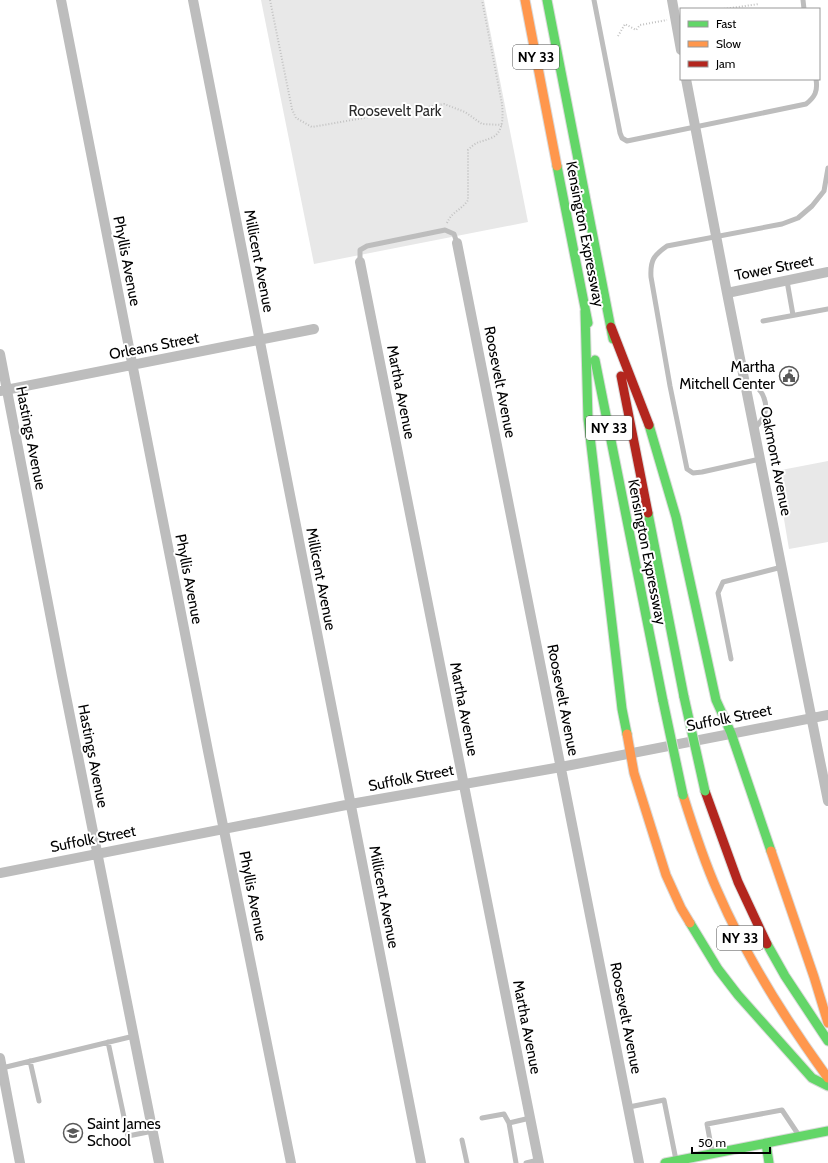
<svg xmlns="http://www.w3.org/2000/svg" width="828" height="1163" viewBox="0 0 828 1163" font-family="Cabin,sans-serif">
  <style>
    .green { fill: #e8e8e8 }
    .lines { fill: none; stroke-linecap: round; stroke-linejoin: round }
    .fast-casing { stroke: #dbdbdb; stroke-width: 11 }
    .slow-casing { stroke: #dbdbdb; stroke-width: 11 }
    .jam-casing { stroke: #dbdbdb; stroke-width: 11 }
    .path { stroke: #c2c2c2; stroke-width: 2; stroke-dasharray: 1 2; stroke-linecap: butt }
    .lane { stroke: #bdbdbd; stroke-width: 5 }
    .street { stroke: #bdbdbd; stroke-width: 10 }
    .fast { stroke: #63d668; stroke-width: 9 }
    .slow { stroke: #ff974d; stroke-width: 9 }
    .jam { stroke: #b3261e; stroke-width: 9 }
    .fast-bridge-casing { stroke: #dbdbdb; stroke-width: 11; stroke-linecap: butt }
    .fast-bridge { stroke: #63d668; stroke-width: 9 }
    .labels { text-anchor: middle; stroke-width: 4; stroke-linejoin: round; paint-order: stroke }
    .shield { fill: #fff; stroke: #4c4c4c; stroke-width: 1 }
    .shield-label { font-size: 14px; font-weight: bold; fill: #000 }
    .park-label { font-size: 15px; fill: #2c2c2c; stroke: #fff }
    .street-label { font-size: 15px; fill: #000; stroke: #fff }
    .poi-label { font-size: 15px; fill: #000; stroke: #fff; text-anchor: end }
  </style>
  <rect width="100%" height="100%" fill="#fff"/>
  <!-- green -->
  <path class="green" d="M261 0H484L528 222 314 264Z
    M828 461V542L789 549 776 471Z"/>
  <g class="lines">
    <defs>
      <path id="fast" d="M547 0 613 339
        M557 166 588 323
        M585 311 588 419 622 709 627 734
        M595 360 663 701
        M649 425 676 517 716 700 731 733 771 851
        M648 513 684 697
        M690 923 718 969 738 995 812 1078 828 1086
        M767 944 785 976 828 1041
        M766 1143 769 1163
        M665 1163 828 1131"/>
      <path id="slow" d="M525 0 557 166
        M627 734 634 773 666 875 681 908 690 923
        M683 795C693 827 703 859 717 890 746 957 785 1019 828 1078
        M771 851 814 977 828 1023"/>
      <path id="jam" d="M611 327 649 425
        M621 376 648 513
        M705 791 738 882 767 944"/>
    </defs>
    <!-- fast casing -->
    <use href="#fast" class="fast-casing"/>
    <!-- slow casing -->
    <use href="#slow" class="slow-casing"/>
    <!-- jam casing -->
    <use href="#jam" class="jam-casing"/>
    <!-- path -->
    <path class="path" d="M270 0 292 109 296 118 312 127 444 104 465 112 482 124 502 125
      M724 9 759 4
      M618 36 625 24 636 30 640 25 667 20
      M447 223C452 211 462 210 468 200V150C478 140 479 143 491 138 504 133 503 116 502 104L482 0"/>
    <!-- lane -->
    <path class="lane" d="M594 0 620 133 622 138 627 141 806 104C815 97 818 91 816 79
      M803 0 804 9
      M360 262V250L367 246 445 230 454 234 457 243
      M787 281 793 315
      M763 321 828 309
      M745 384C749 385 754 385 757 388 760 390 763 395 764 398 769 411 763 420 754 429
      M760 459 702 472 693 473 687 469 670 386 651 277C650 260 654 255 667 246L782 224 798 218 812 206 824 191 828 168
      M731 659 718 593 723 582 782 567
      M108 1042 128 1136 153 1131
      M30 1061 39 1101
      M2 1068 134 1036
      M629 1107 664 1100 676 1160
      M482 1118 504 1114 509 1123
      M462 1140 467 1163
      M712 1151 707 1124 782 1110 798 1134
      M516 1163 509 1123 530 1118
      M526 1163 538 1160"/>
    <!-- street -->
    <path class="street" d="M61 0 208 751 291 1163
      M193 0 421 1163
      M672 0 681 50
      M686 79 727 293 828 801
      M457 243 639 1163
      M360 262 539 1163
      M727 293 828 272
      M0 354 62 676 159 1163
      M0 391 314 329
      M0 873 351 804 561 767 828 715
      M0 1058 20 1163"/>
    <!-- fast -->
    <use href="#fast" class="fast"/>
    <!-- slow -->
    <use href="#slow" class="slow"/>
    <!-- jam -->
    <use href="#jam" class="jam"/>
    <defs>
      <path id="fast-bridge" d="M684 697 705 791
        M663 701 683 795"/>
    </defs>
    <!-- fast-bridge casing -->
    <use href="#fast-bridge" class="fast-bridge-casing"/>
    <!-- fast-bridge -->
    <use href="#fast-bridge" class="fast-bridge"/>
  </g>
  <!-- icons -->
  <defs>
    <symbol id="civic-ring" viewBox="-11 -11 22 22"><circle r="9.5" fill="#fff" stroke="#595959" stroke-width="1.5"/><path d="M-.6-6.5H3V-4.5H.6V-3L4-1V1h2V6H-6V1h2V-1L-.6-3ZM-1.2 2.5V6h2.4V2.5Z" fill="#595959"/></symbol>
    <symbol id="school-ring" viewBox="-11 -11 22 22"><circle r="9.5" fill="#fff" stroke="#595959" stroke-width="1.5"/><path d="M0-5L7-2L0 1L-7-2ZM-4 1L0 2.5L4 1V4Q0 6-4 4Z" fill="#595959"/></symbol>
  </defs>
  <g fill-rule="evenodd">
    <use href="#civic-ring" x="778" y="365" width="22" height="22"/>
    <use href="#school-ring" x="62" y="1122" width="22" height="22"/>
  </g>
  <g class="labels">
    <!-- shield labels -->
    <g class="shield">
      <rect x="513" y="45" width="46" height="24" rx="3"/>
      <rect x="586" y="416" width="46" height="24" rx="3"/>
      <rect x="717" y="926" width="46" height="24" rx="3"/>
    </g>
    <g class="shield-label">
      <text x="536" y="62">NY 33</text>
      <text x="609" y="433">NY 33</text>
      <text x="740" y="943">NY 33</text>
    </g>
    <!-- park labels -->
    <g class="park-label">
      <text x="395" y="116">Roosevelt Park</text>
    </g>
    <!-- street labels -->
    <g class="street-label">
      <text transform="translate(585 234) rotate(79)" y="5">Kensington Expressway</text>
      <text transform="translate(127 261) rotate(79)" y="5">Phyllis Avenue</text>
      <text transform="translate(259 261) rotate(79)" y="5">Millicent Avenue</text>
      <text transform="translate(774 268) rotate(-11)" y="5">Tower Street</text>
      <text transform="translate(154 346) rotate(-11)" y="5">Orleans Street</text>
      <text transform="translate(500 382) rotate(79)" y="5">Roosevelt Avenue</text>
      <text transform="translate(401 392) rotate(79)" y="5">Martha Avenue</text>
      <text transform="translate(31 438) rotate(79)" y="5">Hastings Avenue</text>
      <text transform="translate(776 461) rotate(79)" y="5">Oakmont Avenue</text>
      <text transform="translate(647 552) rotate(79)" y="5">Kensington Expressway</text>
      <text transform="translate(189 579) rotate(79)" y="5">Phyllis Avenue</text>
      <text transform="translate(321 579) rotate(79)" y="5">Millicent Avenue</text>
      <text transform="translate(563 700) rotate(79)" y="5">Roosevelt Avenue</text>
      <text transform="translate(464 709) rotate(79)" y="5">Martha Avenue</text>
      <text transform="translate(729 718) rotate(-11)" y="5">Suffolk Street</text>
      <text transform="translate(93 756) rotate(79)" y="5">Hastings Avenue</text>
      <text transform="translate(411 778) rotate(-11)" y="5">Suffolk Street</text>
      <text transform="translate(93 839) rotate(-11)" y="5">Suffolk Street</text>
      <text transform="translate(253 896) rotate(79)" y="5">Phyllis Avenue</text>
      <text transform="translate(384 897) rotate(79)" y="5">Millicent Avenue</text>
      <text transform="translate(626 1018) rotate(79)" y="5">Roosevelt Avenue</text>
      <text transform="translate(527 1027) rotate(79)" y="5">Martha Avenue</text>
    </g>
    <!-- poi labels -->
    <g class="poi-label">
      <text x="775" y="372">Martha<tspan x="775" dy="17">Mitchell Center</tspan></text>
      <text x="87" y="1129" text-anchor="start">Saint James<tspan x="87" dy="17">School</tspan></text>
    </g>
  </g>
  <!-- legend -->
  <rect x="680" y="8" width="140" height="72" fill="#ffffff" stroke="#999999"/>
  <rect x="688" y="21" width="20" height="6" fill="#63d668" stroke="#999999"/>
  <text x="716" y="28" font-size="12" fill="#000000">Fast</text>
  <rect x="688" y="41" width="20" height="6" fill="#ff974d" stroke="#999999"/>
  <text x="716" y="48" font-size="12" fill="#000000">Slow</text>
  <rect x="688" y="61" width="20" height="6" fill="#b3261e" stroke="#999999"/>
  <text x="716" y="68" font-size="12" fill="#000000">Jam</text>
  <!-- scale -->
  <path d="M692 1147v6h78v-6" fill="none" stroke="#000000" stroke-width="2"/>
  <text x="698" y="1147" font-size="12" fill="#000000" stroke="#ffffff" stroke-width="3" paint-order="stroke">50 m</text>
</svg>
